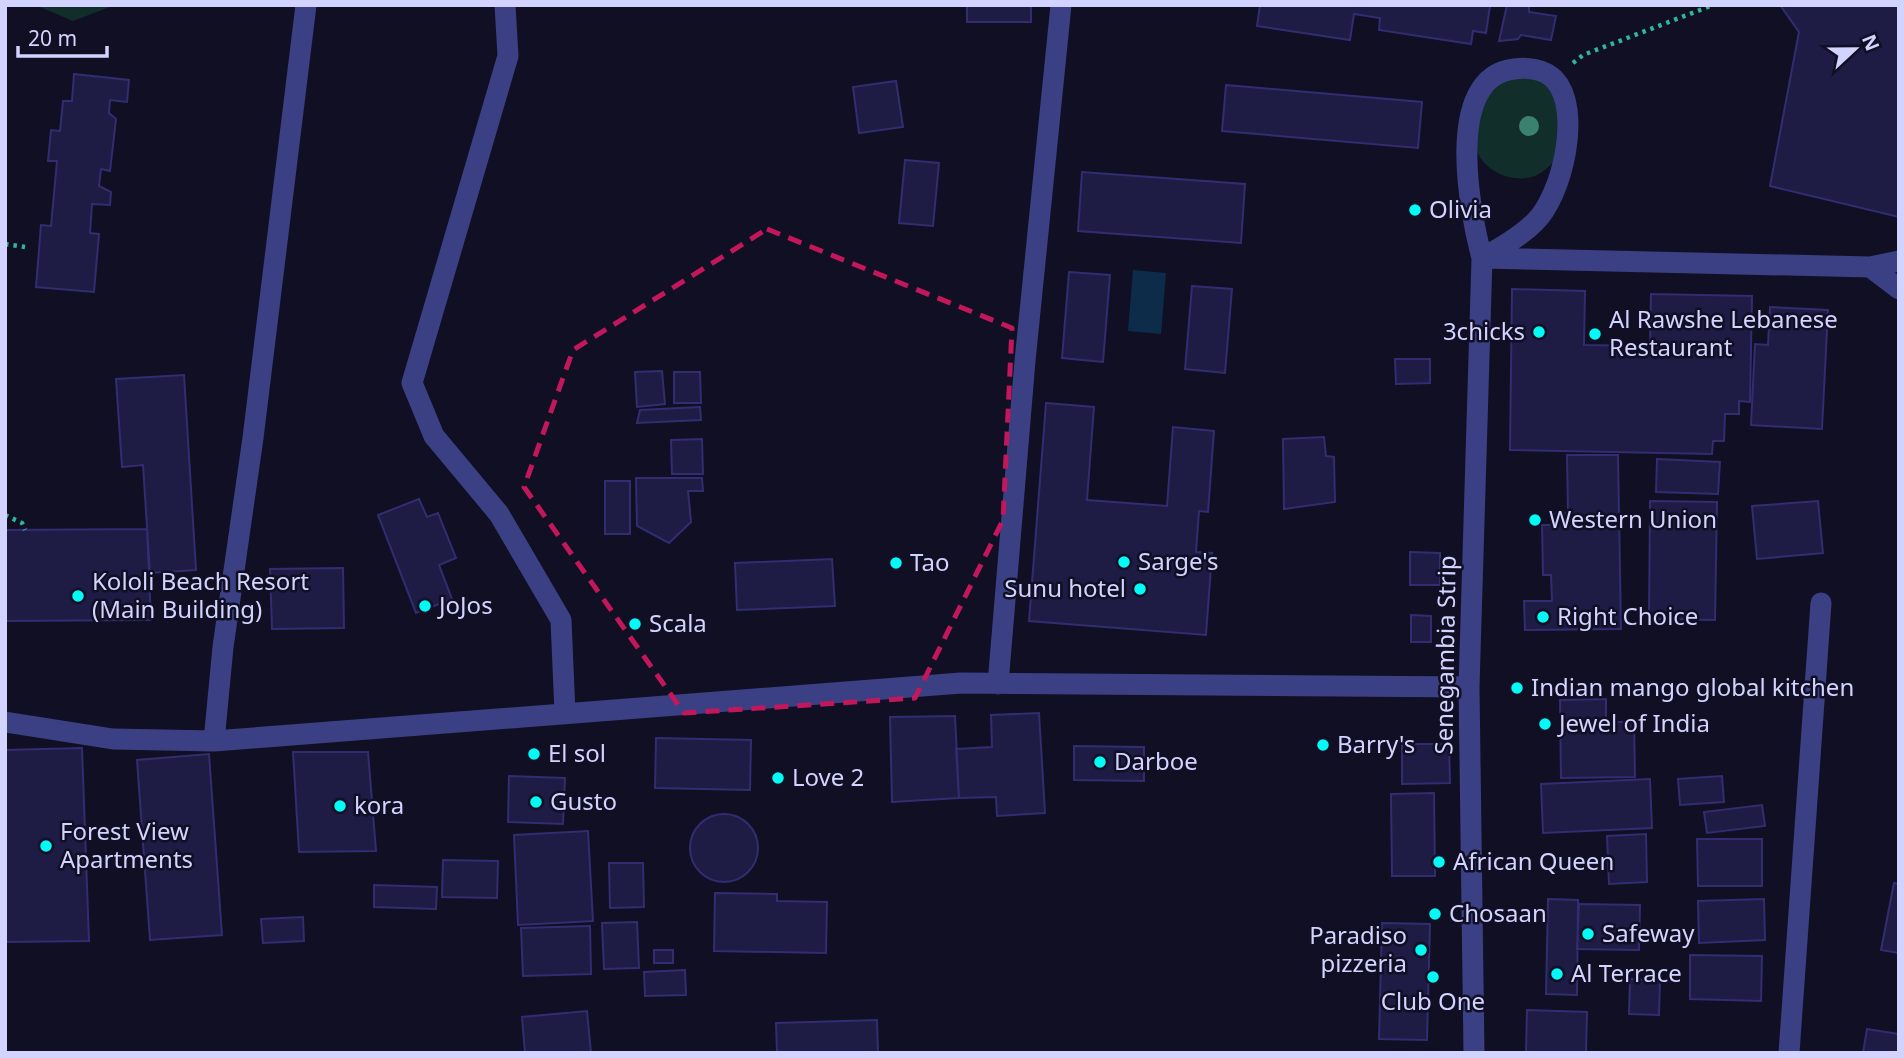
<svg xmlns="http://www.w3.org/2000/svg" width="1904" height="1058" viewBox="0 0 1904 1058" font-family="'Noto Sans',sans-serif">
  <style>
    .green { fill: #122e2a }
    .water { fill: #0d2c4a }
    .building { fill: #1e1b45; stroke: #322d71; stroke-width: 2 }
    .lines { fill: none; stroke-linecap: round; stroke-linejoin: round }
    .path { stroke: #30b59d; stroke-width: 4.5; stroke-dasharray: 3.5 5; stroke-linecap: butt }
    .minor { stroke: #3a4083; stroke-width: 21 }
    .tree { fill: #3b8170 }
    .marked { fill: none; stroke: #c2185b; stroke-width: 5; stroke-dasharray: 14 9; stroke-linejoin: round }
    .poi-dot { fill: #02fbf6; stroke: #100f24; stroke-width: 2.5 }
    .labels { text-anchor: middle; stroke-width: 5; stroke-linejoin: round; paint-order: stroke }
    .poi-label { font-size: 24px; fill: #d2d3ff; stroke: #100f24; text-anchor: start }
    .street-label { font-size: 24px; fill: #d2d3ff; stroke: #100f24 }
  </style>
  <rect width="100%" height="100%" fill="#100f24"/>
  <!-- green -->
  <path class="green" d="M35 5H115L73 21Z
    M1508 77 1541 79 1559 95 1557 159C1550 165 1544 172 1535 176 1513 184 1484 172 1476 149 1473 138 1475 122 1474 110Z"/>
  <!-- water -->
  <path class="water" d="M1133 270 1166 273 1161 334 1128 331Z"/>
  <!-- building -->
  <path class="building" d="M967 5H1031V22H967Z
    M1260 5H1488L1490 6 1486 33 1473 31 1471 44 1379 30 1380 18 1354 14 1350 40 1257 26Z
    M1507 5H1529V12L1556 16 1551 40 1521 35 1518 39 1499 41Z
    M1780 5H1899V217L1770 186 1799 32Z
    M74 74 129 80 127 102 110 100 109 113 116 119 110 171 101 169 99 186 111 192 110 205 92 204 90 233 99 234 94 292 36 287 41 225 51 226 57 161H48L51 130 60 131 63 101H72Z
    M896 81 903 127 859 133 853 87Z
    M1226 85 1422 102 1418 148 1222 131Z
    M905 160 939 163 933 226 899 223Z
    M1082 172 1245 184 1241 243 1078 231Z
    M1069 272 1110 275 1103 362 1062 358Z
    M1192 286 1232 289 1225 373 1185 369Z
    M1512 289 1585 291 1584 345 1650 346 1651 294 1752 296 1750 402 1739 401V414H1725L1724 441H1713L1712 454 1510 450Z
    M1770 307 1828 310 1822 429 1751 425 1755 344 1768 345Z
    M1395 359H1430V383L1396 384Z
    M662 371 665 404 637 407 635 372Z
    M674 372H700L701 403H674Z
    M184 375 196 570 150 573 143 465 122 467 116 379Z
    M1046 403 1094 407 1087 500 1167 506 1173 427 1214 431 1208 512 1199 511 1196 552 1212 553 1206 635 1029 621Z
    M700 407 701 420 637 423 640 410Z
    M1324 437 1326 456 1334 457 1335 502 1284 509 1283 439Z
    M702 439 703 474H672L671 440Z
    M1567 455H1618L1621 629 1525 630 1524 601H1552L1551 575H1543L1542 525H1552V514L1568 513Z
    M1657 459 1720 462 1718 494 1656 492Z
    M636 478H702L703 491H688L691 522 669 543 637 526Z
    M605 481H630V534H605Z
    M419 499 427 517 438 513 456 558 439 565 452 599 416 613 378 515Z
    M1650 501 1717 502 1715 620 1649 619Z
    M1818 501 1823 553 1757 559 1752 506Z
    M147 529 151 620 5 621V530Z
    M1410 552 1440 553V585H1410Z
    M832 559 835 606 737 610 735 563Z
    M343 568 344 628 272 629 270 569Z
    M1411 615 1431 616V642H1411Z
    M1606 699V722H1634L1635 777 1561 778 1560 700Z
    M1039 713 1045 813 997 816 996 797 959 798 956 749 992 747 991 715Z
    M955 716 959 798 892 802 890 717Z
    M656 738 751 740 750 790 655 788Z
    M1402 744H1449L1450 783 1402 784Z
    M1074 746 1144 747V781L1074 780Z
    M82 748 89 941 5 942V750Z
    M293 752H368L376 851 299 852Z
    M209 754 222 935 150 940 137 760Z
    M509 776 565 778 563 824 508 822Z
    M1722 776 1724 802 1680 805 1678 779Z
    M1650 779 1652 828 1543 833 1541 784Z
    M1434 793 1435 876H1392L1391 794Z
    M1762 805 1765 826 1707 833 1704 812Z
    M690 848a34 34 0 1 1 68 0a34 34 0 1 1-68 0Z
    M588 831 593 921 518 925 514 835Z
    M1646 834 1647 882 1609 884 1607 836Z
    M1697 839H1762V886H1698Z
    M443 860 498 861 497 898 442 897Z
    M609 863H643L644 907 610 908Z
    M1894 883 1899 884V953L1881 950Z
    M374 885 437 887 436 909 374 907Z
    M715 893 777 894V901L827 902 826 953 714 951Z
    M1548 899 1578 900 1577 995 1546 994Z
    M1764 899 1765 940 1699 943 1698 901Z
    M1579 904 1640 905 1639 950 1577 949Z
    M303 917 304 941 263 943 261 919Z
    M637 922 639 968 604 969 602 923Z
    M1382 923 1430 924 1427 1040 1379 1039Z
    M590 926 591 974 523 976 521 928Z
    M654 950H673V963H654Z
    M1690 955 1762 956 1761 1001 1690 999Z
    M685 970 686 995 645 996 644 972Z
    M1630 979 1660 980 1659 1015 1629 1014Z
    M1527 1010 1587 1012 1586 1053H1526Z
    M587 1011 591 1053H525L522 1017Z
    M877 1020 878 1053H777L776 1023Z
    M1867 1029 1899 1034V1053H1863Z"/>
  <g class="lines">
    <!-- path -->
    <path class="path" d="M1573 63 1583 55 1713 5
      M5 244 25 247
      M5 515 22 523 25 530"/>
    <!-- minor -->
    <path class="minor" d="M505 5 508 56 412 383 434 436 499 514 561 620 565 713
      M1484 258 1870 267 1899 261
      M1870 267 1899 289
      M998 684 1025 361 1061 5
      M5 722 113 739 214 741 961 683 1469 687
      M214 741 223 647 253 438 306 5
      M1474 1053 1469 687 1482 258C1470 214 1443 77 1514 69 1527 67 1544 69 1554 79 1583 109 1562 196 1535 222 1520 237 1501 248 1482 258
      M1789 1053 1821 603"/>
  </g>
  <!-- trees -->
  <circle class="tree" cx="1529" cy="126" r="10"/>
  <!-- marked area -->
  <path class="marked" d="M767 229 1012 328 1003 520 915 698 684 713 524 487 573 350Z"/>
  <!-- markers -->
  <g class="poi-dot">
    <circle cx="1415" cy="210" r="7"/>
    <circle cx="1539" cy="332" r="7"/>
    <circle cx="1595" cy="334" r="7"/>
    <circle cx="1535" cy="520" r="7"/>
    <circle cx="1124" cy="562" r="7"/>
    <circle cx="896" cy="563" r="7"/>
    <circle cx="1140" cy="589" r="7"/>
    <circle cx="78" cy="596" r="7"/>
    <circle cx="425" cy="606" r="7"/>
    <circle cx="1543" cy="617" r="7"/>
    <circle cx="635" cy="624" r="7"/>
    <circle cx="1517" cy="688" r="7"/>
    <circle cx="1545" cy="724" r="7"/>
    <circle cx="1323" cy="745" r="7"/>
    <circle cx="534" cy="754" r="7"/>
    <circle cx="1100" cy="762" r="7"/>
    <circle cx="778" cy="778" r="7"/>
    <circle cx="536" cy="802" r="7"/>
    <circle cx="340" cy="806" r="7"/>
    <circle cx="46" cy="846" r="7"/>
    <circle cx="1439" cy="862" r="7"/>
    <circle cx="1435" cy="914" r="7"/>
    <circle cx="1588" cy="934" r="7"/>
    <circle cx="1421" cy="950" r="7"/>
    <circle cx="1557" cy="974" r="7"/>
    <circle cx="1433" cy="977" r="7"/>
  </g>
  <g class="labels">
    <!-- poi labels -->
    <g class="poi-label">
      <text x="1429" y="218">Olivia</text>
      <text x="1609" y="328">Al Rawshe Lebanese<tspan x="1609" dy="28">Restaurant</tspan></text>
      <text x="1525" y="340" text-anchor="end">3chicks</text>
      <text x="1549" y="528">Western Union</text>
      <text x="1138" y="570">Sarge's</text>
      <text x="910" y="571">Tao</text>
      <text x="92" y="590">Kololi Beach Resort<tspan x="92" dy="28">(Main Building)</tspan></text>
      <text x="1126" y="597" text-anchor="end">Sunu hotel</text>
      <text x="439" y="614">JoJos</text>
      <text x="1557" y="625">Right Choice</text>
      <text x="649" y="632">Scala</text>
      <text x="1531" y="696">Indian mango global kitchen</text>
      <text x="1559" y="732">Jewel of India</text>
      <text x="1337" y="753">Barry's</text>
      <text x="548" y="762">El sol</text>
      <text x="1114" y="770">Darboe</text>
      <text x="792" y="786">Love 2</text>
      <text x="550" y="810">Gusto</text>
      <text x="354" y="814">kora</text>
      <text x="60" y="840">Forest View<tspan x="60" dy="28">Apartments</tspan></text>
      <text x="1453" y="870">African Queen</text>
      <text x="1449" y="922">Chosaan</text>
      <text x="1602" y="942">Safeway</text>
      <text x="1407" y="944" text-anchor="end">Paradiso<tspan x="1407" dy="28">pizzeria</tspan></text>
      <text x="1571" y="982">Al Terrace</text>
      <text x="1433" y="1010" text-anchor="middle">Club One</text>
    </g>
    <!-- street labels -->
    <g class="street-label">
      <text transform="translate(1446 655) rotate(-89)" y="8">Senegambia Strip</text>
    </g>
  </g>
  <!-- border -->
  <rect width="1904" height="1058" fill="none" stroke="#d2d3ff" stroke-width="14"/>
  <!-- north arrow -->
  <g transform="translate(1855 49) rotate(68)" stroke="#100f24" stroke-width="5" paint-order="stroke">
  <path d="M0-5L12 26L0 18L-12 26Z" fill="#d2d3ff"/>
  <text y="-10" font-size="19" font-weight="bold" text-anchor="middle" fill="#d2d3ff">N</text>
  </g>
  <!-- scale -->
  <path d="M18 46v10h89v-10" fill="none" stroke="#d2d3ff" stroke-width="3.5"/>
  <text x="28" y="46" font-size="21" fill="#d2d3ff" stroke="#100f24" stroke-width="5" paint-order="stroke">20 m</text>
</svg>
